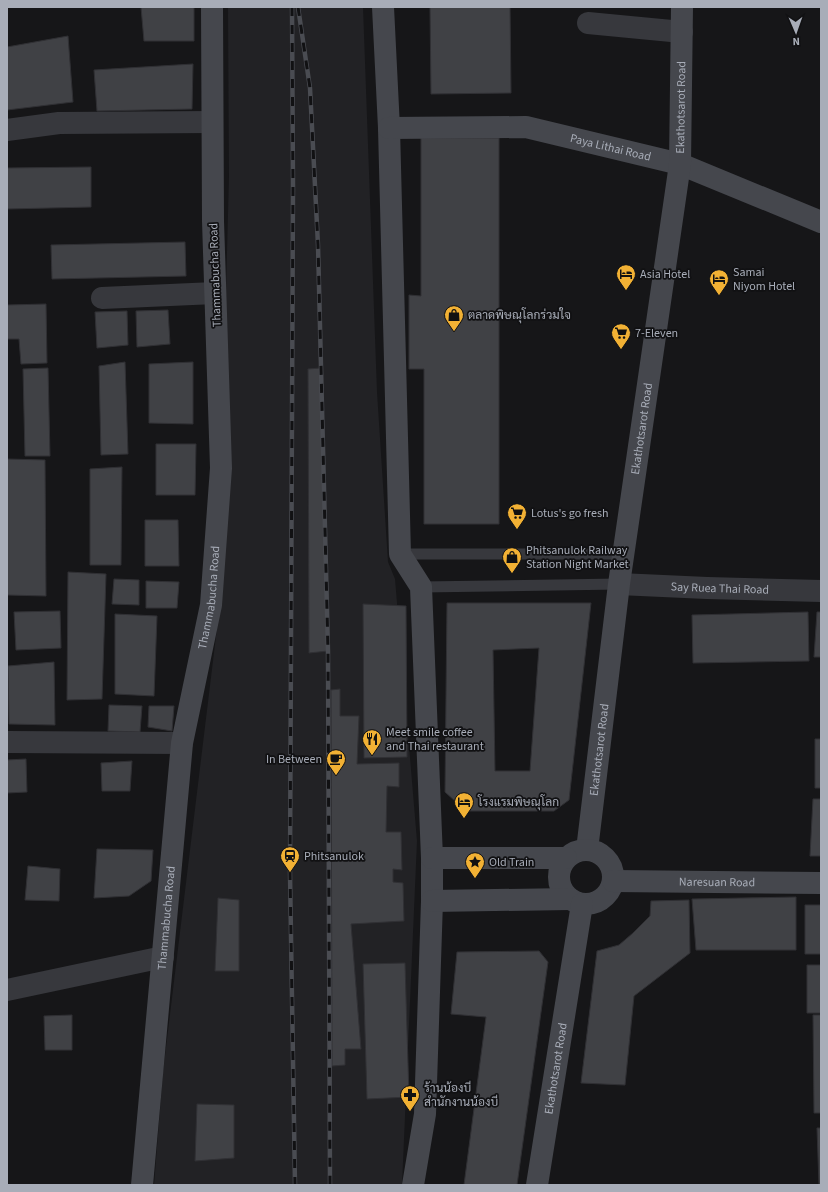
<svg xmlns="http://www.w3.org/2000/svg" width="828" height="1192" viewBox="0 0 828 1192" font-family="'Source Sans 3',Sarabun,sans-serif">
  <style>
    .built { fill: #222225 }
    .building { fill: #404145; stroke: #303034; fill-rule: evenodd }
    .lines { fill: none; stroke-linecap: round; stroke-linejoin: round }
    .lane { stroke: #37383d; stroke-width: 11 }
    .street { stroke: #37383d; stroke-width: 22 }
    .secondary { stroke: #45474d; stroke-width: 22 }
    .rail-casing { stroke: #4a4c52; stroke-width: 4.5 }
    .rail { stroke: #111113; stroke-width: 3; stroke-dasharray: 9; stroke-linecap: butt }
    .labels { text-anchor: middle; stroke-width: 3.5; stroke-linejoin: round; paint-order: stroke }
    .street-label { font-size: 12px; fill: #a8adb8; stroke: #111113 }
    .poi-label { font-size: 12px; fill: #a8adb8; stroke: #111113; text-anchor: start }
  </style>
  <rect width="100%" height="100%" fill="#161618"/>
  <!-- built -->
  <path class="built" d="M228 7H363L377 392 388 562 395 579 417 841 402 1185H154L163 1072 217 628 229 177Z"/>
  <!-- building -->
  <path class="building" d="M107 7H194V41H144L141 7Z
    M430 7H510L511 93 431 94Z
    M68 36 73 102 7 110V47Z
    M193 64 192 109 97 111 94 70Z
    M421 138H499V524H424V369H409V295L421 296Z
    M91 167V207L7 209V168Z
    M185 242 186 276 52 279 51 245Z
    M46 304 47 363 21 364 19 339H7V305Z
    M168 310 170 344 137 347 136 311Z
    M127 311 128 345 97 348 95 312Z
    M125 362 128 454 101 455 99 366Z
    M193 362V424L149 423V364Z
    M48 368 50 456H25L23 369Z
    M321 368 328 651 309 653 308 369Z
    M156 444H196L195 495H156Z
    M7 459 45 460 46 596 7 595Z
    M122 467 121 565H90V469Z
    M145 520H178L179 566H145Z
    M68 572 106 574 102 699 67 700Z
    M114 579 139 580V605L112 604Z
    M146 581 179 582 177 608H146Z
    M447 603H591L569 800 554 811H466L445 792ZM539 648 530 771H495L493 650Z
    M363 604 406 606 407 757 364 758Z
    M60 611 61 648 16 650 14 612Z
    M808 612 809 661 693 663 692 615Z
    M817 612H821V657H814Z
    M115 614 157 616 154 696 115 694Z
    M54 662 55 725 9 724 8 666Z
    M340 689V716H359L357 764 399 763V787L387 786 386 832H401L402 870 393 869V882L403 883 404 921 351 924 361 1049H345V1065L332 1066 331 690Z
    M109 705 142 706 140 732 108 731Z
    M149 706H174L172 731 148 727Z
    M815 739H821V788H815Z
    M26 759 27 792 7 793V760Z
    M132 761 130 791H102L101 763Z
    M813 799H821V856H810Z
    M97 849 153 850 151 881 129 896 94 898Z
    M28 866 60 869 59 901 25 900Z
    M796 897V950H696L692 899Z
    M218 898 239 900V971H215Z
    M689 900 690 953 634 996 625 1085 581 1083 597 951 619 945 633 933 650 916 651 901Z
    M805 905H821V954H805Z
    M539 951 548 962 517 1185H464L486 1017 451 1014 457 952Z
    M405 963 409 1097 367 1099 363 964Z
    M807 965H821V1013H807Z
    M72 1015V1050H45L44 1016Z
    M813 1015H821V1113H814Z
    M197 1104 234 1105V1158L195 1161Z
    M817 1128H821V1185H819Z"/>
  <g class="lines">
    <!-- lane -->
    <path class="lane" d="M400 554H623
      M421 587 619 584"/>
    <!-- street -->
    <g class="street">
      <path d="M588 23 682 32"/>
      <path d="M7 130 59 123 212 122"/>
      <path d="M102 298 215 293"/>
      <path id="s1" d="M619 584 707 588 821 591"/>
      <path d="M7 742 182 743"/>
      <path d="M7 990 163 957"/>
    </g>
    <!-- secondary -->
    <g class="secondary">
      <path d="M383 7 389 128 400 554 421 587 432 858V901L425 1114 413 1185"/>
      <path id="s2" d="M389 128 526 127 680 164 821 222"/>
      <path id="s3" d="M587 850 619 584 680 164 682 7"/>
      <circle cx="586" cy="877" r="27"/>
      <path d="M432 858H566"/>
      <path id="s4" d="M613 881 821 883"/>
      <path d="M432 901 570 899"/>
      <path id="s5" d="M142 1185 182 743 211 605 221 468 213 221 212 7"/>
      <path id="s6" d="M537 1185 582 904"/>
    </g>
    <defs>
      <path id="rail" d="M292 7 293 187 290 873 295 1185
        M298 7 310 88 318 245 328 651 330 1185"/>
    </defs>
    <!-- rail casing -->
    <use href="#rail" class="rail-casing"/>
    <!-- rail -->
    <use href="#rail" class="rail"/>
  </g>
  <!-- icons -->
  <defs>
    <symbol id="hotel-pin" viewBox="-11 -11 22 30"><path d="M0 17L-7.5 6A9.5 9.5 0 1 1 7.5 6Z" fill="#f2b134" stroke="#111113"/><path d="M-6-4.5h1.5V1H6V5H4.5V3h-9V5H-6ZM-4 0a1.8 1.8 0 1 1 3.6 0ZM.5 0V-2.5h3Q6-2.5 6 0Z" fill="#111"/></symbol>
    <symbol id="shop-pin" viewBox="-11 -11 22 30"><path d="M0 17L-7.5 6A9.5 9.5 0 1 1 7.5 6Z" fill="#f2b134" stroke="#111113"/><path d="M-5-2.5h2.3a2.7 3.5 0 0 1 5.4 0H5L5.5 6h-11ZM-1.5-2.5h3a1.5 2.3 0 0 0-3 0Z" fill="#111"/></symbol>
    <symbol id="supermarket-pin" viewBox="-11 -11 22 30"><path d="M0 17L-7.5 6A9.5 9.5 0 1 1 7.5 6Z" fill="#f2b134" stroke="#111113"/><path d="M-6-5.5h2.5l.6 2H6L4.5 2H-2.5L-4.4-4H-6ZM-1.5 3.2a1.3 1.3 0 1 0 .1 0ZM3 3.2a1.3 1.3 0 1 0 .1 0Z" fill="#111"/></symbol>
    <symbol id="restaurant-pin" viewBox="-11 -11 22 30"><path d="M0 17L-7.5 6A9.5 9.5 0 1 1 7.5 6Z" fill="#f2b134" stroke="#111113"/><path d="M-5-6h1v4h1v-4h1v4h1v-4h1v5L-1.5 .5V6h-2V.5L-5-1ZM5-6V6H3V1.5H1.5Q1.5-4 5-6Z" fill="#111"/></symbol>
    <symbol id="cafe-pin" viewBox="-11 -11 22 30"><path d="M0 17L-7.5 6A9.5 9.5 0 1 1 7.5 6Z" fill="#f2b134" stroke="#111113"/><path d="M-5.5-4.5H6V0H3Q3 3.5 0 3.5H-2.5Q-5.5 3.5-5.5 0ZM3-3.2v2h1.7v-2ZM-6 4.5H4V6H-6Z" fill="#111"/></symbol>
    <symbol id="station-pin" viewBox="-11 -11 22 30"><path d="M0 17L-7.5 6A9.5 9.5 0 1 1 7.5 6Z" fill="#f2b134" stroke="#111113"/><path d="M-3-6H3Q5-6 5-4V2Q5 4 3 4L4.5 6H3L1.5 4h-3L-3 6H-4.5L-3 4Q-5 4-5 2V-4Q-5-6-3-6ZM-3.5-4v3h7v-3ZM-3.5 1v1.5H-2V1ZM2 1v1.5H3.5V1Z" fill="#111"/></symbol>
    <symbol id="sight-pin" viewBox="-11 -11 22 30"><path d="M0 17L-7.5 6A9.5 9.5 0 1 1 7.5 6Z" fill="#f2b134" stroke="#111113"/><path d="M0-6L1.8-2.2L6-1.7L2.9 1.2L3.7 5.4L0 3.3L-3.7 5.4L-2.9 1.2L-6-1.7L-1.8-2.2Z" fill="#111"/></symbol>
    <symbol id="pharmacy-pin" viewBox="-11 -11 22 30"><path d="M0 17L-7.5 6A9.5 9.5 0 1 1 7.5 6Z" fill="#f2b134" stroke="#111113"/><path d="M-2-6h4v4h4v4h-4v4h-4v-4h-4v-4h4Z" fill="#111"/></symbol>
  </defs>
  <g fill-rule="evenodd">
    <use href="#hotel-pin" x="615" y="263" width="22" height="30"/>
    <use href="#hotel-pin" x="708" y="268" width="22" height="30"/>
    <use href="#shop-pin" x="443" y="304" width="22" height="30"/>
    <use href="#supermarket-pin" x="610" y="322" width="22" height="30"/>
    <use href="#supermarket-pin" x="506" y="502" width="22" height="30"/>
    <use href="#shop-pin" x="501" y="546" width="22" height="30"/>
    <use href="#restaurant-pin" x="361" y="728" width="22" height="30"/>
    <use href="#cafe-pin" x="325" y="748" width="22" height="30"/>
    <use href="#hotel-pin" x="453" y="791" width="22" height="30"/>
    <use href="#station-pin" x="279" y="845" width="22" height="30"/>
    <use href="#sight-pin" x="464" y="851" width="22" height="30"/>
    <use href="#pharmacy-pin" x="399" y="1084" width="22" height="30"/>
  </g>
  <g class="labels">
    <!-- street labels -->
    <g class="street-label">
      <text dy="4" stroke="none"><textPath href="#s3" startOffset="749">Ekathotsarot Road</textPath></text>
      <text dy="4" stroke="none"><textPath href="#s2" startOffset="224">Paya Lithai Road</textPath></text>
      <text transform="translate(215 275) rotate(-92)" y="4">Thammabucha Road</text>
      <text dy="4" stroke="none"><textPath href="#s3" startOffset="425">Ekathotsarot Road</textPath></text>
      <text dy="4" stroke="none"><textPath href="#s1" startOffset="101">Say Ruea Thai Road</textPath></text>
      <text dy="4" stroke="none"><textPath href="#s5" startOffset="592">Thammabucha Road</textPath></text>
      <text dy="4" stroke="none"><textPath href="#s3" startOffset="101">Ekathotsarot Road</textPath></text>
      <text dy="4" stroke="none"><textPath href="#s4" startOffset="104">Naresuan Road</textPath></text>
      <text dy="4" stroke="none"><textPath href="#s5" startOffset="268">Thammabucha Road</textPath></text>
      <text dy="4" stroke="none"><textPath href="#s6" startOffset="118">Ekathotsarot Road</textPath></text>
    </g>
    <!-- poi labels -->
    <g class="poi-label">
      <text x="733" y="276">Samai<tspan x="733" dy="14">Niyom Hotel</tspan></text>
      <text x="640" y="278">Asia Hotel</text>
      <text x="468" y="319">ตลาดพิษณุโลกร่วมใจ</text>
      <text x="635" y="337">7-Eleven</text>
      <text x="531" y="517">Lotus's go fresh</text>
      <text x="526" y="554">Phitsanulok Railway<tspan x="526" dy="14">Station Night Market</tspan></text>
      <text x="386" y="736">Meet smile coffee<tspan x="386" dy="14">and Thai restaurant</tspan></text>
      <text x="322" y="763" text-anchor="end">In Between</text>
      <text x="478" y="806">โรงแรมพิษณุโลก</text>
      <text x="304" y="860">Phitsanulok</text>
      <text x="489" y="866">Old Train</text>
      <text x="424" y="1092">ร้านน้องบี<tspan x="424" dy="14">สำนักงานน้องบี</tspan></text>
    </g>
  </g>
  <!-- border -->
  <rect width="828" height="1192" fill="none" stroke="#a8adb8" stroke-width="16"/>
  <!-- north arrow -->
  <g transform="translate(796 32) rotate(178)" stroke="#111113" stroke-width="3" paint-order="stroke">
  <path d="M0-3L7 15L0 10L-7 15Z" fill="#a8adb8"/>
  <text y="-6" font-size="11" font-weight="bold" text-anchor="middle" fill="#a8adb8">N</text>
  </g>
</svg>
